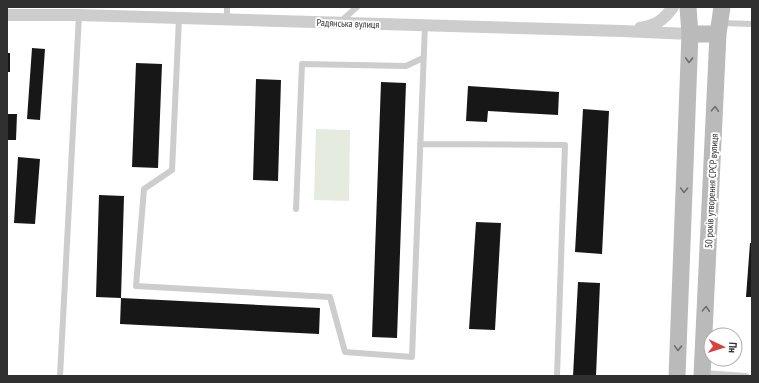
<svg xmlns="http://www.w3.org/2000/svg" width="759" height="383" viewBox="0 0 759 383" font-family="'PT Sans Narrow',sans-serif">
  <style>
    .green { fill: #e5ecdf }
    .building { fill: #171717 }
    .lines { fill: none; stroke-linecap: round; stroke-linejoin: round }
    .service { stroke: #cdcdcd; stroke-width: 6 }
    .minor { stroke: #cdcdcd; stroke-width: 12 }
    .secondary { stroke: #bababa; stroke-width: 17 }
    .oneway { stroke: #6e6e6e }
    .labels { text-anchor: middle; stroke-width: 4; stroke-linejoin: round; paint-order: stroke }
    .street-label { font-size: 10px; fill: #303030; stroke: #fff }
  </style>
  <rect width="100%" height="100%" fill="#fff"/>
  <!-- green -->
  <path class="green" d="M316 129 350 130 349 201 314 200Z"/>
  <!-- building -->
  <path class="building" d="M32 48 45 49 40 120 27 119Z
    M7 53H10V72H7Z
    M136 63 162 64 158 168 132 167Z
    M256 79 281 80 278 181 253 180Z
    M381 82 406 83 397 338 372 337Z
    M468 86 559 92 558 115 488 111 487 122 466 121Z
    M583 109 609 111 602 254 575 252Z
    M7 114H17L16 140H7Z
    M18 157 40 159 35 224 14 223Z
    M99 195 124 196 121 298 320 308 319 334 120 324 121 298 96 297Z
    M476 222 501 223 495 330 469 329Z
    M750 243H752V297H746Z
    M578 282 600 283 596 376H573Z"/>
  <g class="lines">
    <!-- service -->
    <path class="service" d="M227 7V19
      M179 18 172 170 144 189 136 286 330 297 345 352 412 357 425 25
      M340 22 357 7
      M721 23 752 24
      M420 144 565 145 557 376
      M296 209 302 64 406 66 423 58
      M704 373 746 376
      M60 376 79 15"/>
    <!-- minor -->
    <path class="minor" d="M7 15H79L622 31 690 34
      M640 28C656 25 663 21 673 7"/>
    <!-- secondary -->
    <path class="secondary" d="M690 34H718
      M677 376 690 34 688 7
      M702 376 718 34 722 7"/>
  </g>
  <!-- one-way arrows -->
  <defs><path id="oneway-chevron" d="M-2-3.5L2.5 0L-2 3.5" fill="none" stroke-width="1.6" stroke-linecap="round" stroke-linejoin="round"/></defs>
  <g class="oneway">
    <use href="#oneway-chevron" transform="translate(689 60) rotate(92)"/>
    <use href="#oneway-chevron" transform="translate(715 109) rotate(-87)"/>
    <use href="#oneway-chevron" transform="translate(684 190) rotate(92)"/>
    <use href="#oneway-chevron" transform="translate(706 309) rotate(-87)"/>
    <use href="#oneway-chevron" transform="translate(678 348) rotate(92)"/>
  </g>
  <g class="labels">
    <!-- street labels -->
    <g class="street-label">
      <text transform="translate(348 23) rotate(2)" y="4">Радянська вулиця</text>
      <text transform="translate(711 191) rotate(-87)" y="4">50 років утворення СРСР вулиця</text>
    </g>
  </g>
  <!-- border -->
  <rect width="759" height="383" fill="none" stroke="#303030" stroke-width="16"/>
  <!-- north arrow -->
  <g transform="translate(723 347) rotate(94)"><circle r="19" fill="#ffffff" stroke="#acacac"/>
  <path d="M0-3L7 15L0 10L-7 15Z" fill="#da403f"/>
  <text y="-6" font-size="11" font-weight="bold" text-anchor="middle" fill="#303030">Пн</text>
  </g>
</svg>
